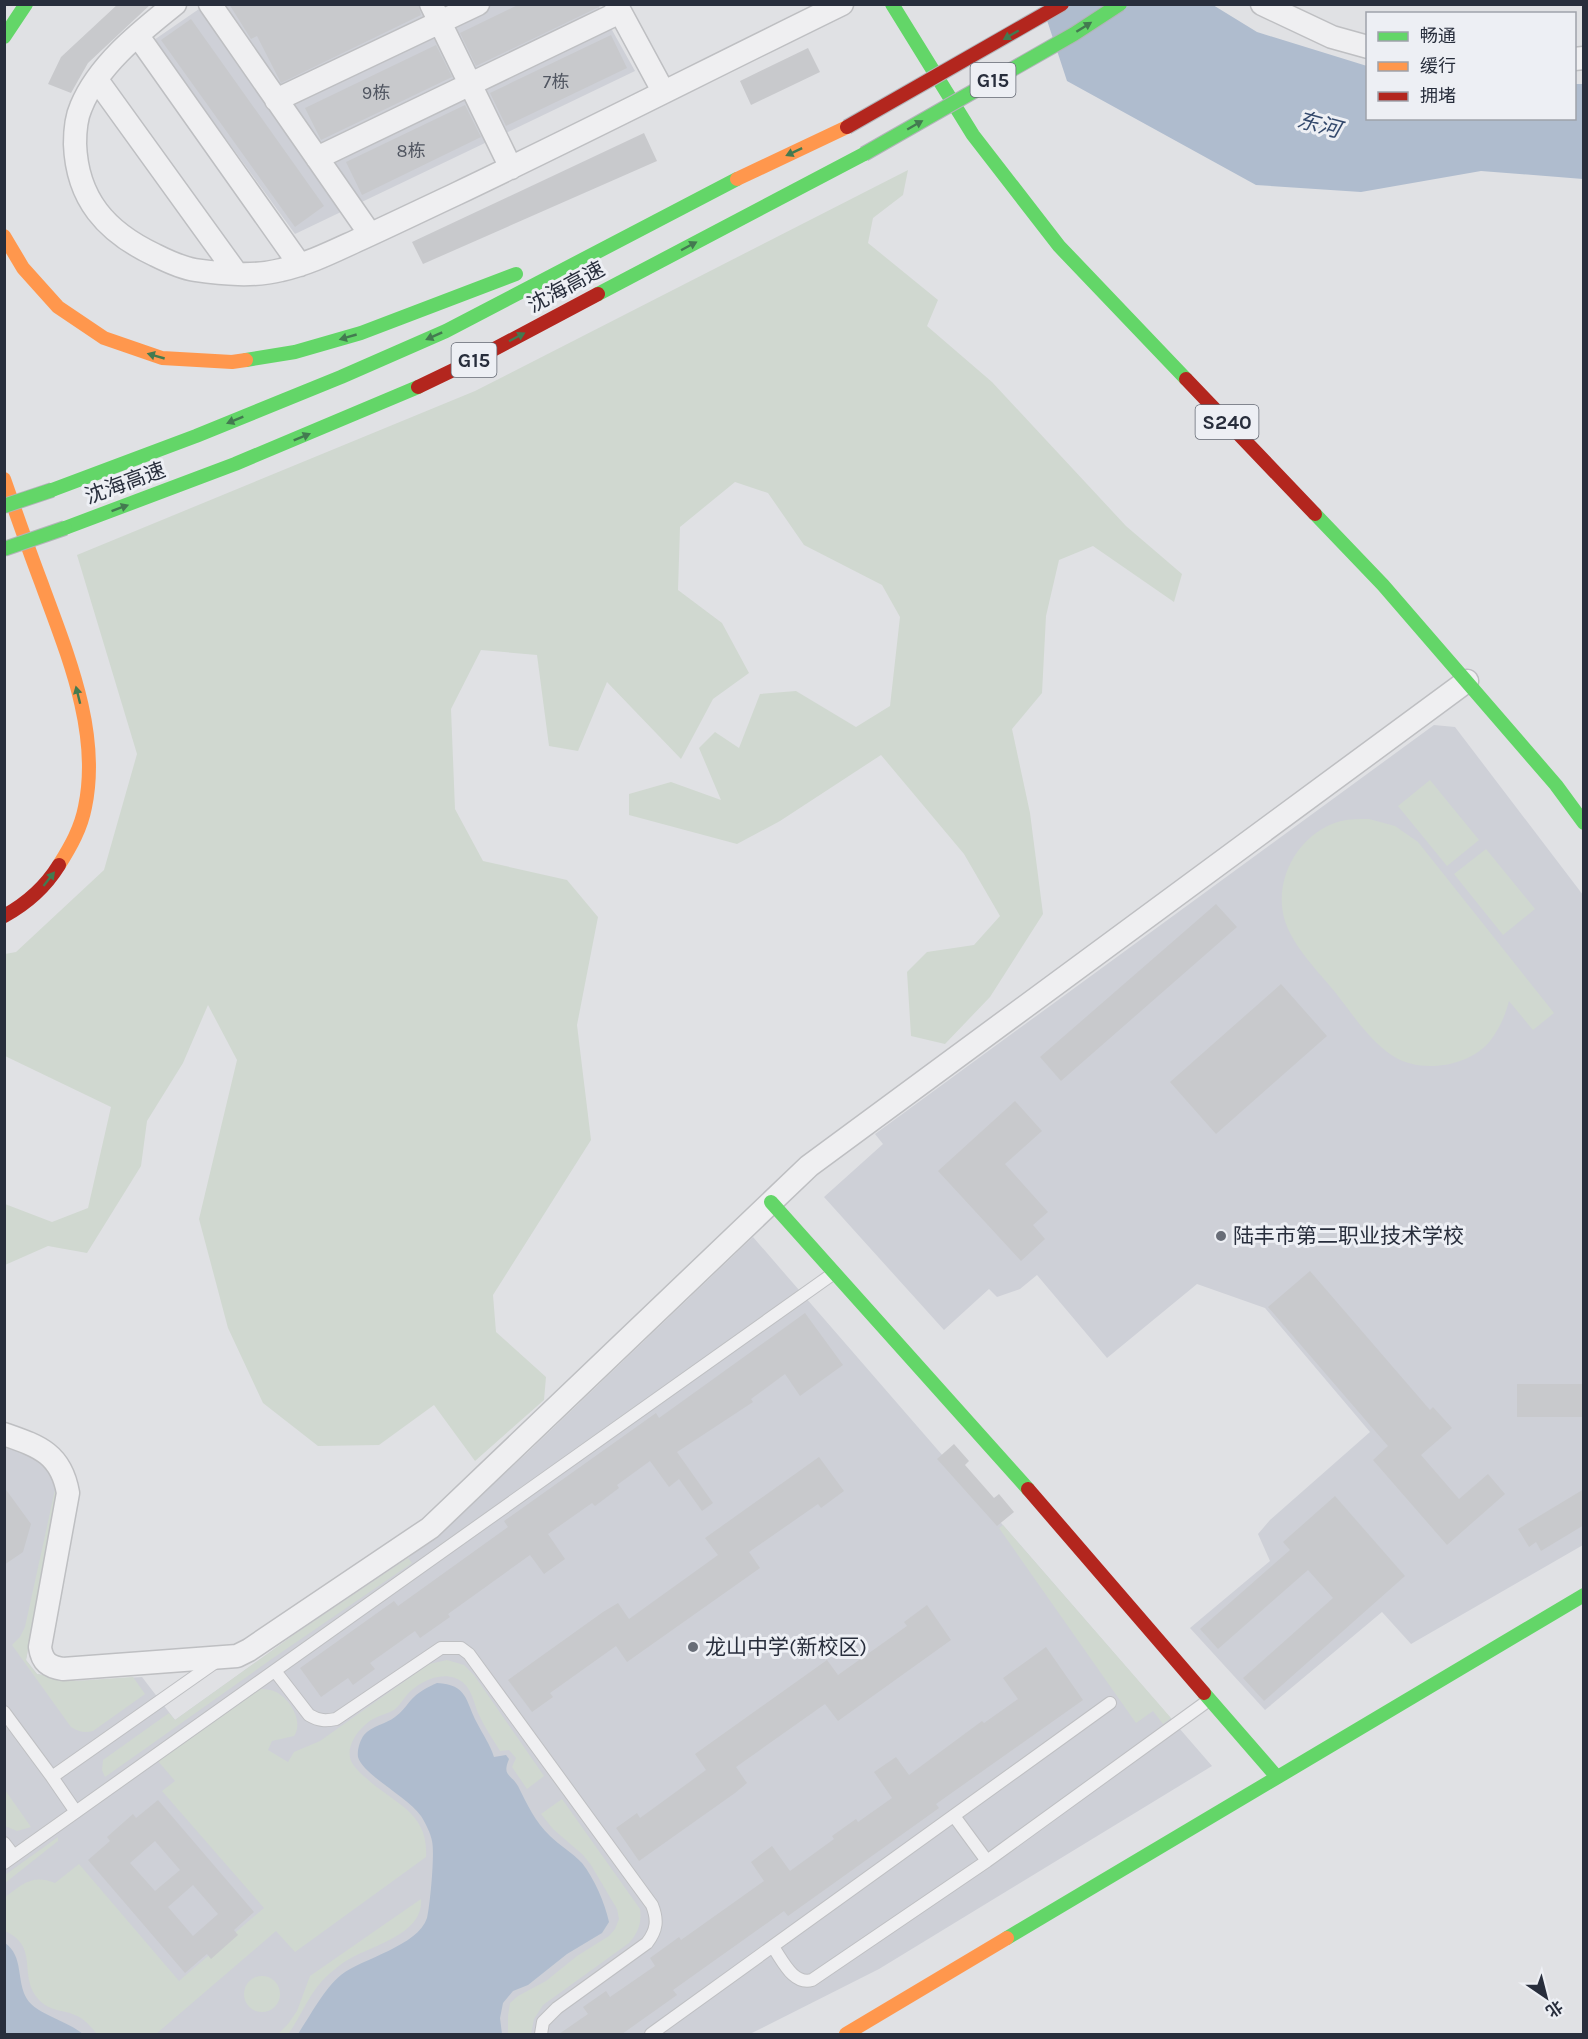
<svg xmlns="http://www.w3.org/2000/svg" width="1588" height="2039" viewBox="0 0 1588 2039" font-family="Karla,'Noto Sans SC',sans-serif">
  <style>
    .built { fill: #ced0d7 }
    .green { fill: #d0d8d0 }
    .water { fill: #afbcce }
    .building { fill: #c8c9cc; fill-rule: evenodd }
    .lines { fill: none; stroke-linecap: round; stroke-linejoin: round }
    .lane-casing { stroke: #bebfc2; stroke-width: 14 }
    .street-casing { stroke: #bebfc2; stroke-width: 25 }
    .lane { stroke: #efeff1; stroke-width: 12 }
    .street { stroke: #efeff1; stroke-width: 22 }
    .fast { stroke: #63d668; stroke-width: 14 }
    .slow { stroke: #ff974d; stroke-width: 14 }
    .jam { stroke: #b3261e; stroke-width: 14 }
    .fast-bridge-casing { stroke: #b2b4b9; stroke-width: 16; stroke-linecap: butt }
    .jam-bridge-casing { stroke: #b2b4b9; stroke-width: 16; stroke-linecap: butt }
    .fast-bridge { stroke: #63d668; stroke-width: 14 }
    .jam-bridge { stroke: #b3261e; stroke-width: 14 }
    .oneway { fill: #437a50 }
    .poi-dot { fill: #686d77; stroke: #edeff4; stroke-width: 2 }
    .labels { text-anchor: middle; stroke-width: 6; stroke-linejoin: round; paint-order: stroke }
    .number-label { font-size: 18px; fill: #515661 }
    .shield { fill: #edeff4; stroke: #636873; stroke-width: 1.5 }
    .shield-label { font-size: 20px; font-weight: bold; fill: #282e3c }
    .street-label { font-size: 21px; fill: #282e3c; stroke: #edeff4 }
    .poi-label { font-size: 21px; fill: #282e3c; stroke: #edeff4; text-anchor: start }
    .water-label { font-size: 22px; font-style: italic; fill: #354a6d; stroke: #edeff4 }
  </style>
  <rect width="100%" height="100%" fill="#e0e1e4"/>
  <!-- built -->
  <path class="built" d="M215 5H598L635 71 295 234 154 40 199 9Z
    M1434 725 1455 727 1583 895V1545L1411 1644 1382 1612 1265 1710 1190 1628 1270 1561 1258 1534 1270 1520 1370 1432 1265 1308 1197 1284 1107 1358 1037 1275 1020 1289 997 1297 989 1289 944 1330 824 1197 883 1144 875 1134Z
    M753 1237 1212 1766 879 1969 750 2034H5L4 1446 51 1465 59 1490 26 1660 37 1674 76 1681 142 1677 175 1720 295 1634 408 1558 455 1519 527 1453Z"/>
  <!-- green -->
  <path class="green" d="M908 170 903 195 873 218 868 243 938 300 927 326 992 382 1126 526 1182 574 1174 602 1093 546 1059 560 1046 616 1042 693 1012 729 1030 813 1043 914 990 997 945 1044 911 1036 907 972 927 952 974 945 1000 916 964 854 881 755 780 821 737 844 629 815V794L671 782 721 800 699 748 715 732 739 748 760 694 796 691 856 727 890 706 900 617 882 585 804 545 768 493 735 482 680 527 678 590 722 623 749 673 713 699 681 759 607 682 578 751 549 746 537 655 481 650 451 709 455 809 483 861 567 880 598 917 577 1025 591 1140 493 1295 496 1332 546 1377 544 1400 475 1461 434 1405 379 1445 318 1446 263 1403 228 1328 199 1219 237 1060 208 1005 183 1063 147 1121 141 1166 87 1253 48 1246 5 1265V1204L52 1222 88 1208 111 1107 5 1056V954L16 952 104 870 137 754 77 555 475 391Z
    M1430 780 1479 840 1447 866 1398 806Z
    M1369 819 1395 826 1418 842 1554 1013 1533 1030 1509 1001C1505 1016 1500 1028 1490 1041 1469 1067 1421 1074 1393 1056 1369 1040 1353 1015 1335 992 1318 971 1294 948 1285 921 1272 880 1299 832 1341 821 1350 819 1360 819 1369 819Z
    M1486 849 1535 909 1503 935 1454 874Z
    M58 1476 59 1490 26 1660 37 1674 76 1681 133 1677 145 1694 93 1731C85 1733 79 1732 71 1727L12 1645 20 1637 25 1627Z
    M1003 1525 1171 1718 1163 1724 1153 1711 1136 1723 999 1528Z
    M408 1558 412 1563 276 1656 105 1777 102 1770 103 1760 169 1713 175 1720 295 1634Z
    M447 1660 464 1665 474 1675 544 1776 527 1789 512 1767 516 1758 509 1750 500 1751C493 1739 485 1728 479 1715 473 1702 472 1684 455 1678 438 1672 417 1683 406 1696 402 1701 399 1706 394 1710 387 1714 380 1715 373 1719 360 1727 345 1745 351 1761 354 1767 361 1774 366 1778 394 1804 429 1812 426 1857L295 1952 276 1931 156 2034H97C93 2029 87 2022 81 2018 65 2008 48 2014 35 1995 20 1972 38 1946 5 1931L4 1898C23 1884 32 1874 55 1883L79 1864 179 1981 264 1908 162 1791 175 1781 158 1761 257 1689C264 1689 270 1689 276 1692 290 1699 304 1722 294 1736L272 1741 268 1750 288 1762 294 1752 320 1741 429 1664Z
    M4 1790H5L31 1827 17 1831 5 1826Z
    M562 1799 640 1909C642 1923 638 1933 629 1943L543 2005 534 2019 531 2034H508V2016L510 2003 518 1996 546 1981 577 1956 609 1936 615 1929 619 1919 617 1909 591 1865 583 1855 553 1829 541 1814Z
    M58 1837V1841L5 1883V1875Z
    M421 1899C424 1933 374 1945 351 1958 343 1962 335 1969 328 1975 310 1991 303 2013 289 2033L278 2034 288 2024 297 2011 310 1976Z
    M244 1994a18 18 0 1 1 36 0a18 18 0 1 1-36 0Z"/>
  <!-- water -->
  <path class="water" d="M1042 5H1213L1257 32 1367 66 1368 118H1574L1575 84H1583V179L1481 171 1361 192 1256 185 1067 81Z
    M437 1683C468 1685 465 1700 477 1723 483 1735 490 1744 494 1757L506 1755 509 1759C502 1776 510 1773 518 1786 527 1804 535 1822 550 1836 560 1846 573 1853 582 1863 594 1878 605 1903 609 1922L602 1933 567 1954 528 1985 513 1991 503 2003 500 2018 502 2034H298C310 2016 324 1989 341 1975 363 1958 418 1946 427 1918 430 1906 435 1853 432 1841 431 1834 425 1822 421 1816 408 1797 363 1775 358 1757 357 1750 360 1740 364 1735 371 1726 386 1724 395 1717 402 1712 405 1707 411 1700 418 1692 428 1687 437 1683Z
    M5 1943C24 1956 16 1981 27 1999 36 2014 68 2021 83 2034H5Z"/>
  <!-- building -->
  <path class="building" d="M118 4H151L88 63 71 93 48 84 61 57Z
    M229 4H418L421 15 281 83 257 36 251 39Z
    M520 4H603V5L476 66 460 33Z
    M191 19 324 206 295 227 161 40Z
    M611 35 627 68 506 126 490 93Z
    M436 45 452 77 321 140 305 108Z
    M808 48 820 72 751 105 740 81Z
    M465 105 481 137 362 195 346 162Z
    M644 133 657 161 423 264 412 242Z
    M1216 904 1237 927 1061 1081 1040 1057Z
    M1281 984 1327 1036 1216 1134 1170 1082Z
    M1015 1101 1042 1131 1005 1164 1048 1212 1033 1225 1045 1239 1021 1261 938 1171Z
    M1310 1271 1430 1410 1433 1407 1452 1428 1421 1455 1459 1499 1488 1474 1505 1494 1447 1545 1373 1460 1388 1446 1268 1307Z
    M805 1313 843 1365 800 1396 785 1374 751 1399 753 1402 677 1452 713 1503 702 1511 679 1479 669 1487 650 1461 617 1485 619 1488 595 1506 592 1503 548 1534 565 1559 544 1574 530 1555 448 1614 450 1617 420 1638 415 1631 370 1663 375 1669 353 1685 348 1678 321 1697 300 1668 394 1601 398 1606 508 1527 504 1521 656 1413 659 1418Z
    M1517 1384H1584V1417H1517Z
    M954 1444 969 1461 965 1465 994 1498 999 1494 1014 1512 997 1526 937 1459Z
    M819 1457 844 1491 821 1508 818 1504 749 1552 760 1568 627 1662 616 1646 550 1693 553 1697 532 1712 508 1680 603 1612 618 1603 629 1619 718 1555 705 1538Z
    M4 1487 31 1524 23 1552 4 1565Z
    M1584 1489V1525L1541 1551 1536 1542 1529 1547 1518 1529Z
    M1335 1496 1405 1576 1264 1701 1243 1678 1333 1598 1308 1570 1218 1649 1200 1629 1290 1550 1283 1542Z
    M927 1605 951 1640 838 1721 825 1704 736 1767 747 1783 735 1793 639 1861 616 1828 637 1813 640 1818 706 1770 695 1754 827 1660 838 1675 907 1626 904 1622Z
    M1046 1647 1083 1700 936 1804 939 1808 788 1916 784 1911 673 1990 677 1995 622 2034H559L588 2014 583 2007 606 1991 610 1997 655 1966 650 1958 679 1937 681 1940 764 1881 751 1862 772 1846 790 1871 834 1839 832 1836 856 1819 858 1822 892 1798 874 1772 896 1757 909 1775 982 1721 984 1723 1018 1699 1003 1678Z
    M158 1800 254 1912 234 1930 238 1935 211 1959 207 1954 185 1973 88 1860 110 1841 107 1837 133 1814 136 1818ZM155 1841 180 1870 155 1891 130 1863ZM193 1885 218 1914 193 1936 168 1907Z"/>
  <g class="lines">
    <defs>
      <path id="lane" d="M275 1671 309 1715C319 1721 326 1721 336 1719L441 1648H461L469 1654 652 1905C658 1920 657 1930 647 1943L557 2008 543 2022 541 2034
        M4 1712 52 1777
        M76 1812 52 1777 217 1661
        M954 1816 987 1861
        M4 1843 14 1856
        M4 1863 834 1273
        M773 1947C783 1961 793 1985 812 1980L987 1861 1209 1700
        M651 2034 1110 1703"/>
      <path id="street" d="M175 4C140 32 98 65 81 107 76 118 75 131 75 144 77 199 106 232 155 255 167 261 182 268 195 270 223 274 254 277 281 270 308 264 332 252 356 241 389 226 422 210 454 195 584 133 713 67 842 4
        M210 4 370 234
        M431 4 511 168
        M616 4 663 91
        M1262 4 1332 37 1368 47
        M138 36 300 265
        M1574 59 1584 58
        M97 80 237 274
        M276 100 478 4
        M317 158 620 12
        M4 1434C38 1446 61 1453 68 1493L40 1647C42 1662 49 1667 63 1669L237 1656 249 1650 430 1528 809 1166 1467 681"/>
    </defs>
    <!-- lane casing -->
    <use href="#lane" class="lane-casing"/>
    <!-- street casing -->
    <use href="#street" class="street-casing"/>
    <!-- lane -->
    <use href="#lane" class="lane"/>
    <!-- street -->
    <use href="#street" class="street"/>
    <!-- fast -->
    <path class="fast" d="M892 4 973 135 1059 246 1186 379
      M4 37 26 4
      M598 294 864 154
      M246 360 295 352 361 333 516 274
      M52 490 196 436 341 377 446 331 737 179
      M1315 514 1383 585 1556 785 1584 823
      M65 528 235 464 418 387
      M771 1202 1028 1489
      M1204 1693 1277 1777
      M1007 1938 1584 1595"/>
    <!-- slow -->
    <path class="slow" d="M737 179 847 127
      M4 236 23 268 58 307 104 338 162 358 232 362 246 360
      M4 479C16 513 28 548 41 582 66 651 101 731 85 807 81 828 71 846 59 865
      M846 2034 1007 1938"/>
    <!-- jam -->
    <path class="jam" d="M1186 379 1315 514
      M418 387 470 362 598 294
      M4 916C26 904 46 886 59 865
      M1028 1489 1204 1693"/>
    <defs>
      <path id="fast-bridge" d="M864 154 1074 34 1120 4
        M4 506 52 490
        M4 549 65 528"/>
      <path id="jam-bridge" d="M847 127 1062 4"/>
    </defs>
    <!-- fast-bridge casing -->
    <use href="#fast-bridge" class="fast-bridge-casing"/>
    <!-- jam-bridge casing -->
    <use href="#jam-bridge" class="jam-bridge-casing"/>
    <!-- fast-bridge -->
    <use href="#fast-bridge" class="fast-bridge"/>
    <!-- jam-bridge -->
    <use href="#jam-bridge" class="jam-bridge"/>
  </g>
  <!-- one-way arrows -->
  <defs><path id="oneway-solid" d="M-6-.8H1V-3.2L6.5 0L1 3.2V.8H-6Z" transform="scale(1.5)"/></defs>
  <g class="oneway">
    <use href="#oneway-solid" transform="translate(1084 27) rotate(-32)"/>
    <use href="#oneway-solid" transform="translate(1011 35) rotate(150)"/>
    <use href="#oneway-solid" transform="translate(915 125) rotate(-30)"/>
    <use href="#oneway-solid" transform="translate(794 152) rotate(155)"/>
    <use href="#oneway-solid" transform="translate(689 246) rotate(-28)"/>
    <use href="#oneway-solid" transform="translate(434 336) rotate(156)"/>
    <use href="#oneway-solid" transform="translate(348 337) rotate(164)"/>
    <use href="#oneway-solid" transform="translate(517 337) rotate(-28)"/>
    <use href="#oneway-solid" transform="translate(156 356) rotate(-164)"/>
    <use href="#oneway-solid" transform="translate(235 420) rotate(158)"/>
    <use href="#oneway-solid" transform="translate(302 437) rotate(-22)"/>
    <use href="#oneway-solid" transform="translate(120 508) rotate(-20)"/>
    <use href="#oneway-solid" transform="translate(78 695) rotate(-104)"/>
    <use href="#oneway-solid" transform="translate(49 879) rotate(-52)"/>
  </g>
  <!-- markers -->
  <g class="poi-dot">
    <circle cx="1221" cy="1236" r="6"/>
    <circle cx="693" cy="1647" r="6"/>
  </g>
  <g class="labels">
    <!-- number labels -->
    <g class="number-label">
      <text x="556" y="88">7栋</text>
      <text x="376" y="99">9栋</text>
      <text x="411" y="157">8栋</text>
    </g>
    <!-- shield labels -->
    <g class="shield">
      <rect x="970.5" y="63" width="45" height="34" rx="4.5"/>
      <rect x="451.5" y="343" width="45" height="34" rx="4.5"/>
      <rect x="1195.5" y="405" width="63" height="34" rx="4.5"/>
    </g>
    <g class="shield-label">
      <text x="993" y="87">G15</text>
      <text x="474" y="367">G15</text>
      <text x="1227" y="429">S240</text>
    </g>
    <!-- street labels -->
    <g class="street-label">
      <text transform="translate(566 287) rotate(-28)" y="7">沈海高速</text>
      <text transform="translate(125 483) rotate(-20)" y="7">沈海高速</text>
    </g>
    <!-- poi labels -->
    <g class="poi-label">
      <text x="1233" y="1243">陆丰市第二职业技术学校</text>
      <text x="705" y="1654">龙山中学(新校区)</text>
    </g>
    <!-- water labels -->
    <g class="water-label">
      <text transform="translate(1319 124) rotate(15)" y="8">东河</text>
    </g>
  </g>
  <!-- border -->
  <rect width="1588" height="2039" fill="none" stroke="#282e3c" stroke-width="12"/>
  <!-- legend -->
  <rect x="1366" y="12" width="210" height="108" fill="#edeff4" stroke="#9ea2aa" stroke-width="1.5"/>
  <rect x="1378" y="32" width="30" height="9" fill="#63d668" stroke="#9ea2aa" stroke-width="1.5"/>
  <text x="1420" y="42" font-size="18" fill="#282e3c">畅通</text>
  <rect x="1378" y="62" width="30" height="9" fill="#ff974d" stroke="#9ea2aa" stroke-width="1.5"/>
  <text x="1420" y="72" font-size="18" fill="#282e3c">缓行</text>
  <rect x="1378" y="92" width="30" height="9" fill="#b3261e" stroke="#9ea2aa" stroke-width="1.5"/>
  <text x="1420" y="102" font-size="18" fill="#282e3c">拥堵</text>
  <!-- north arrow -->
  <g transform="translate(1546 1997) rotate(145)" stroke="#edeff4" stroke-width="4.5" paint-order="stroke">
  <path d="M0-4.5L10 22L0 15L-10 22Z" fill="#282e3c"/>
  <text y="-9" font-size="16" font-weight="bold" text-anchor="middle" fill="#282e3c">北</text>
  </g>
</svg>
